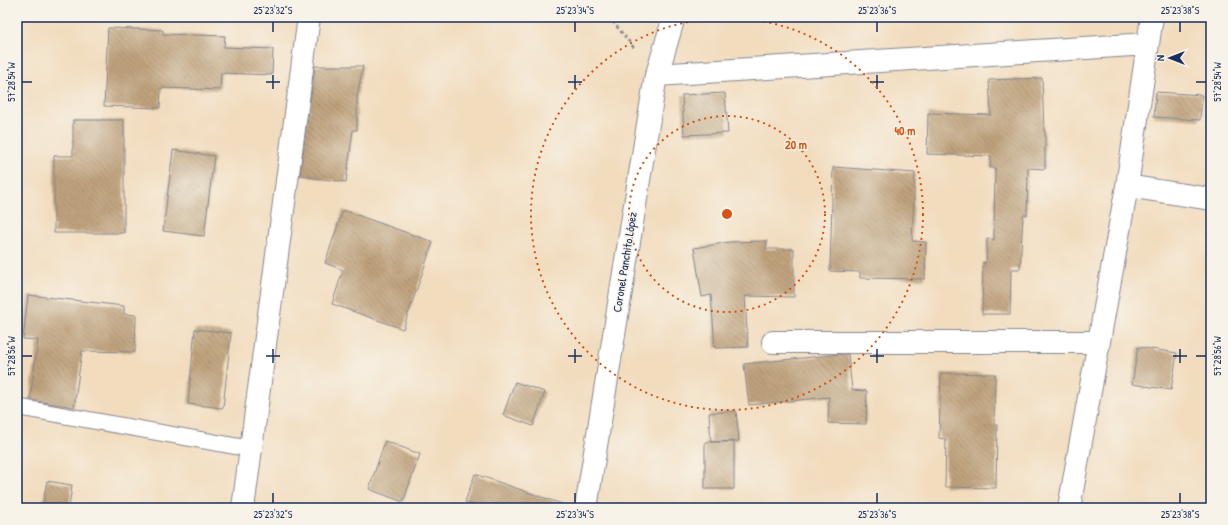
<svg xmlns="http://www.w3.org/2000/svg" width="1228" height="525" viewBox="0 0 1228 525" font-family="'Patrick Hand',sans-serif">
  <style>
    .building { fill: url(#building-back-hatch) }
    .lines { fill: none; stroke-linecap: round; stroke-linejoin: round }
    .lane-casing { stroke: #86868e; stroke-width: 18 }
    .street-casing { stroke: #86868e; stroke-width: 24 }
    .path { stroke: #86868e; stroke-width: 2.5; stroke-dasharray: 3 3; stroke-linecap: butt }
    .lane { stroke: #fff; stroke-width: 16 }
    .street { stroke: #fff; stroke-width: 22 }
    .ticks { fill: none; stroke: #1b2f5e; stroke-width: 1.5 }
    .ring { fill: none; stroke: #d45514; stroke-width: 2; stroke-dasharray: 2 4 }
    .labels { text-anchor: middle; stroke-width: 3; stroke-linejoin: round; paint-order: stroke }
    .street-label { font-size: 12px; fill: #1b2f5e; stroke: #f7f3e8 }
    .centre { fill: #d45514; stroke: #f7f3e8; stroke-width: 2 }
    .ring-label { font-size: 12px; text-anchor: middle; font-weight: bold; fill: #d45514; stroke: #f7f3e8; stroke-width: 3; stroke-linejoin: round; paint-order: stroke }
    .neatline { fill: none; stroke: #1b2f5e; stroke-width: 1.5 }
    .ticks-label { font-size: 10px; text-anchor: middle; fill: #1b2f5e }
  </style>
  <defs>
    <pattern id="building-back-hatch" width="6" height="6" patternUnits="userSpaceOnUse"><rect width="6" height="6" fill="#c0a37d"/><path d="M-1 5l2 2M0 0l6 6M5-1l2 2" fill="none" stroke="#9b856a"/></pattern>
  </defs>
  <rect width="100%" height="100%" fill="#f7f3e8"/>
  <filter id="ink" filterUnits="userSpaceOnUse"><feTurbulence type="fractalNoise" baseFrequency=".025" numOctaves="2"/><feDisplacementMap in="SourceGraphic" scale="8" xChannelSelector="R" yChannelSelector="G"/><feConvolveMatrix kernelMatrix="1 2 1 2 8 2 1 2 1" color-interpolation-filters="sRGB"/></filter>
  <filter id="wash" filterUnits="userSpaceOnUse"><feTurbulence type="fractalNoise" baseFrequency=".012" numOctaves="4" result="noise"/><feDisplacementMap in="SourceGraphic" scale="16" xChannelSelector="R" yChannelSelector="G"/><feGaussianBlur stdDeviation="0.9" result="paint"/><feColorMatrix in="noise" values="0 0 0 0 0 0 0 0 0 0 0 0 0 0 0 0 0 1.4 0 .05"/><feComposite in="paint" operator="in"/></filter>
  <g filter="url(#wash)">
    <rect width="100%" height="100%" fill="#f2dcbe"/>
    <g id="blocks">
      <!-- building -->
      <path class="building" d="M108 28 163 30V34L225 36 224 47 273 49 272 75 221 73 220 90 161 88 160 108 104 106Z
        M315 66H363L357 97V130H353L346 182 308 177V176L300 175Z
        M1042 78 1044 131H1045V169L1028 168 1027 215H1023L1020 269H1011L1010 314H982L983 262 986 263 987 239 994 240 995 168H990L991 156 927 154 928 113 991 115 989 80Z
        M1156 92 1202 95 1200 120 1154 117Z
        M725 93 728 133 684 135 682 95Z
        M73 120H124V233H54V156H73Z
        M173 150 214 156 204 236 163 231Z
        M833 167 915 173 912 241 926 242 925 279 860 278V272L830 271Z
        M343 210 433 242 403 329 332 304 343 270 325 263Z
        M767 241 766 249H794V297L745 296 748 347 715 348 711 295 702 297 694 248 730 242Z
        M28 295 124 306V314L136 315 135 352 82 351 74 407 30 400 38 340 23 339Z
        M195 329 231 333 223 408 188 404Z
        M1138 347 1177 353 1171 390 1132 384Z
        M842 354H848L852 390 867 391 866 424 828 423 829 397 749 405 744 364Z
        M941 373 995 374 994 425H997L996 488 945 487 946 439 939 438Z
        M515 382 545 392 533 426 503 415Z
        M736 411 739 441 711 442 709 413Z
        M385 441 420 454 403 502 369 489Z
        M705 442H734V489H705Z
        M475 474 562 504 561 508H482L465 502Z
        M47 481 72 485 69 508H42Z"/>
    </g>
  </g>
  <g filter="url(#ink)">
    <use href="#blocks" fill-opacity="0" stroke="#86868e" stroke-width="1"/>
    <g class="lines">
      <defs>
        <path id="lane" d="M17 407 251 449"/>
        <path id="street" d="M656 75 1148 44
          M1127 186 1211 199
          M773 342H1099
          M243 508 309 17
          M586 508 655 81 674 17
          M1069 508 1127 186 1152 17"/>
      </defs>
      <!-- lane casing -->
      <use href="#lane" class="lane-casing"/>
      <!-- street casing -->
      <use href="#street" class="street-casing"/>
      <!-- path -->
      <path class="path" d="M609 17 635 49"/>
      <!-- lane -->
      <use href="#lane" class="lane"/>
      <!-- street -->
      <use href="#street" class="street"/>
    </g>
  </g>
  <!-- ticks -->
  <path class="ticks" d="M273 22V32M575 22V32M877 22V32M1180 22V32M273 75V89M575 75V89M877 75V89M22 82H32M266 82H280M568 82H582M870 82H884M1196 82H1206M273 349V363M575 349V363M877 349V363M1180 349V363M22 356H32M266 356H280M568 356H582M870 356H884M1173 356H1187M1196 356H1206M273 493V503M575 493V503M877 493V503M1180 493V503"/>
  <!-- distance rings -->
  <g class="ring">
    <circle cx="727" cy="214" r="98"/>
    <circle cx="727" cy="214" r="196"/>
  </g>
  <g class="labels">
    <!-- street labels -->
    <g class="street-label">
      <text transform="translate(625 262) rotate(-81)" y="4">Coronel Panchito López</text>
    </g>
  </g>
  <circle cx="727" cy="214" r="6" class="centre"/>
  <g class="ring-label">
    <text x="905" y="135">40 m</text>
    <text x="796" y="149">20 m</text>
  </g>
  <!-- margin -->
  <rect width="1228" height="525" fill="none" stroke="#f7f3e8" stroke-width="44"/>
  <!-- north arrow -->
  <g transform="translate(1170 58) rotate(270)" stroke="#f7f3e8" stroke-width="3" paint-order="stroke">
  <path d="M0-3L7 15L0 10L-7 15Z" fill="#1b2f5e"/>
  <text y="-6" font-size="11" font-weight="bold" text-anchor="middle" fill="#1b2f5e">N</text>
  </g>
  <rect x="22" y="22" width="1184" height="481" class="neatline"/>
  <g class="ticks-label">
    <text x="273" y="14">25°23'32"S</text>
    <text x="575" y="14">25°23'34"S</text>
    <text x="877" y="14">25°23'36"S</text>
    <text x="1180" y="14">25°23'38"S</text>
    <text transform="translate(1217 82) rotate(-90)" y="4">57°28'54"W</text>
    <text transform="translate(11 82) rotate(-90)" y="4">57°28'54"W</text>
    <text transform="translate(1217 356) rotate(-90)" y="4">57°28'56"W</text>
    <text transform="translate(11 356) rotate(-90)" y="4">57°28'56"W</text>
    <text x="273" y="518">25°23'32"S</text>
    <text x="575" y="518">25°23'34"S</text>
    <text x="877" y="518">25°23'36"S</text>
    <text x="1180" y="518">25°23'38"S</text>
  </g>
</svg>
